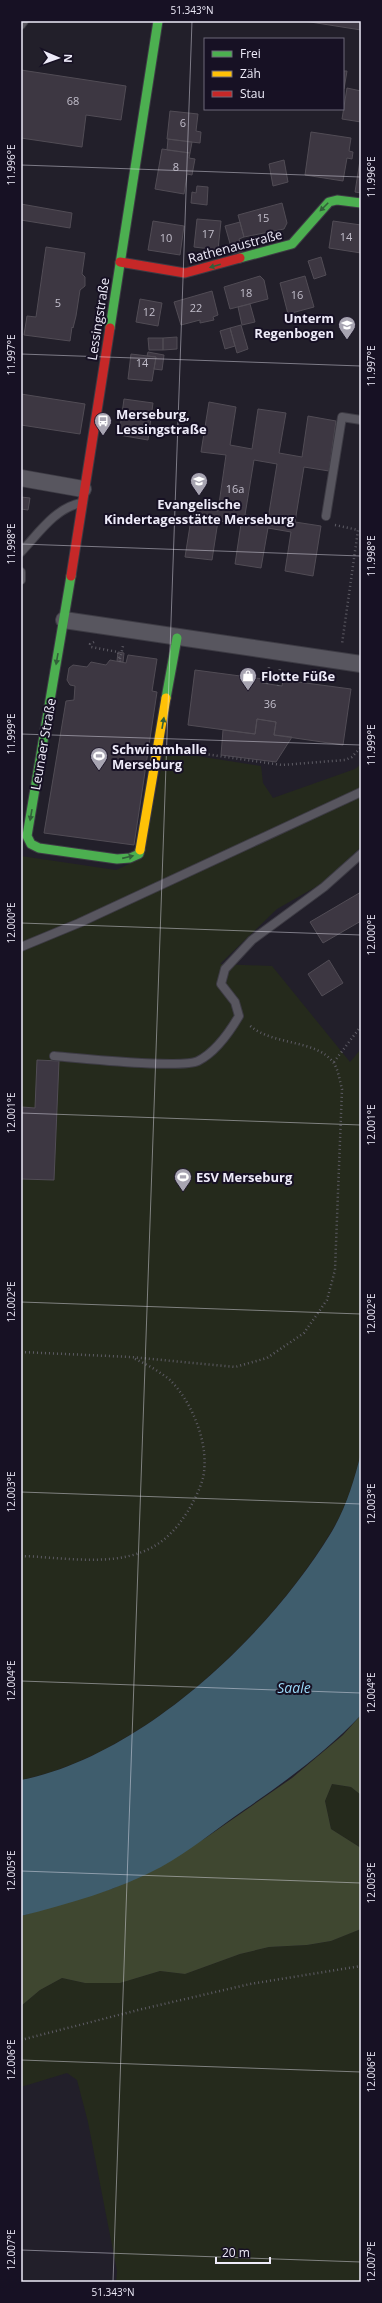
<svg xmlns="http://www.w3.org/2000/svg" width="382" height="2303" viewBox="0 0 382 2303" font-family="'Open Sans',sans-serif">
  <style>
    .green { fill: #252a1c }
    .forest { fill: #3f4730 }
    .water { fill: #3f5d6d }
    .building { fill: #3d3742; stroke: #514c55; fill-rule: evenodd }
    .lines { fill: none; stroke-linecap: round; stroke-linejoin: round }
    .lane-casing { stroke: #3d3b44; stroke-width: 10 }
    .street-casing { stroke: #3d3b44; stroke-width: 18 }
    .fast-casing { stroke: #3d3b44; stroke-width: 11 }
    .slow-casing { stroke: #3d3b44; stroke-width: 11 }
    .jam-casing { stroke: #3d3b44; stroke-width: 11 }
    .path { stroke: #5e5c65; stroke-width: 2.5; stroke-dasharray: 1 3; stroke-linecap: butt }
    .lane { stroke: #58565f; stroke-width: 8 }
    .street { stroke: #58565f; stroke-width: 16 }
    .fast { stroke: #4caf50; stroke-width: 9 }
    .slow { stroke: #ffc107; stroke-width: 9 }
    .jam { stroke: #c62828; stroke-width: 9 }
    .oneway { fill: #32603a }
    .ticks { fill: none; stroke: #eeebf9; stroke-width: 1; stroke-opacity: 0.45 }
    .labels { text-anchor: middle; stroke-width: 4; stroke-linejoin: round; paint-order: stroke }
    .number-label { font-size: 11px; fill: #c2becb }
    .street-label { font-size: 13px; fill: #eeebf9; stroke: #171124 }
    .poi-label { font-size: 13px; font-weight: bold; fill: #eeebf9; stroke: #171124; text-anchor: start }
    .water-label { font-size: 14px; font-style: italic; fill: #9ad9f8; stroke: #171124 }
    .neatline { fill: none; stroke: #eeebf9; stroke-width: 1.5 }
    .ticks-label { font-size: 10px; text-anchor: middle; fill: #eeebf9 }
  </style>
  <rect width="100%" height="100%" fill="#221f2a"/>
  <!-- green -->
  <path class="green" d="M165 751 261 766 263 783 273 798 355 769 361 764V847L321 884 277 909 220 964 272 966 350 1062 361 1049V1453C354 1481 346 1508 331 1532 269 1635 142 1756 21 1780V856L116 870 142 858Z
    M332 1784 351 1787 361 1795V1848L331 1829 325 1801Z
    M361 1929V2282H116L117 2271 88 2122 77 2080 67 2073 21 2087V2006L40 1990 62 1978 85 1983H120L160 1971 185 1974 240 1954 269 1947 307 1945 331 1941Z"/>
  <!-- forest -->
  <path class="forest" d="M361 1715V1795L351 1787 332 1784 325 1801 331 1829 361 1848V1929L331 1941 307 1945 269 1947 240 1954 185 1974 160 1971 120 1983H85L62 1978 40 1990 21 2006V1916L114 1888 204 1839 292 1778 343 1735Z"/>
  <!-- water -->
  <path class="water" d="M361 1453V1715C326 1752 286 1781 244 1810 216 1829 190 1851 161 1867 118 1890 68 1904 21 1916V1780C142 1756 269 1635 331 1533 346 1508 354 1481 361 1453Z"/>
  <!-- building -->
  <path class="building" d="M304 21H361V30Z
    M21 70 126 86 121 120 86 115 82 147 21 138Z
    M343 71H347L344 89H343Z
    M347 88 361 91V122L342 119Z
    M170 111 198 114 196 131 201 132 200 143 167 139Z
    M311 132 351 138 349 151 353 152 352 159 347 158 343 181 305 175Z
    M168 139 192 142 190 153 167 150Z
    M162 149 190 153 189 158 195 159 192 175 187 174 184 194 155 189Z
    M361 154V193L355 192Z
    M284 160 288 182 273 186 269 164Z
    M197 186 208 187 207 205 191 203 192 192 196 193Z
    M282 203 287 223 284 229 244 237 238 215Z
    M21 204 72 213 70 228 21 220Z
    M197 219 221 221 218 250 194 247Z
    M153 221 184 226 180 255 148 250Z
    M333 221 361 225V253L329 248Z
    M240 222 244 237 239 239 243 251 233 254 225 226Z
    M46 247 85 253 82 274 85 277V286L80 290 76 316 73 328 72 327 70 341 24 335 27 316 36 317Z
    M321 257 326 275 314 279 308 261Z
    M260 276 264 280 268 299 230 309 224 287Z
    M305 276 314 307 288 314 280 283Z
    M212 291 218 315 213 317 214 320 200 323V320L181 325 174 302Z
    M140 299 162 303 158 326 136 322Z
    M250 304 255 322 242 325 238 307Z
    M241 325 248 349 237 353 230 328Z
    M230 328 235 346 225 349 220 331Z
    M177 337V349L163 350V338Z
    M148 338H163V350H149Z
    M148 352 164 355 162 370 154 369 156 357 147 356Z
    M131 354 156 357 152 381 128 379Z
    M21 394 85 404 80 434 21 425Z
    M124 399 153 403 148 440 119 435Z
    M209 402 236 407 230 445 252 449 258 409 286 413 279 453 302 457 308 416 336 421 329 471 304 467 295 522 321 526 313 576 285 571 291 532 268 528 261 568 235 564 241 524 218 521 212 560 185 557 193 507 218 511 226 455 201 452ZM254 460 277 464 268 519 245 515Z
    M21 497 30 498 28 510 21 509Z
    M118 652 124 653 123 662 117 661Z
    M128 655 157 659 152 691 157 692 134 845 44 833 66 701 74 700 75 686 70 685 67 680 69 668 73 665 87 667 91 662 106 665 110 660 126 663Z
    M195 670 263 679 262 683 282 686 283 680 351 689 343 745 274 735 276 722 257 719 255 734 188 725Z
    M257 719 276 722 274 735 292 737 276 762 221 755 223 730 255 734Z
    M361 892V921L323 943 310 922Z
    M329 960 343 983 322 996 308 974Z
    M37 1060 59 1061 54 1180 21 1179 22 1107 35 1108Z"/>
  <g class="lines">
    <defs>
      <path id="lane" d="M21 25 24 21
        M326 516 342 417 361 420
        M21 552C38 534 55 508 81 503
        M21 572V580
        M21 947 79 923 361 792
        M54 1056C78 1058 182 1069 198 1061 216 1052 229 1033 239 1016L235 1002 221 984 225 969 252 940 324 887 361 854"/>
      <path id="street" d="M21 478 83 489
        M64 620 361 664"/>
      <path id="fast" d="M240 258 292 244 329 202 337 200 361 203
        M110 328 158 21
        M71 576 27 836 31 844 39 848 117 859 130 858 139 854 140 850
        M166 698 177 638"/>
      <path id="slow" d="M140 850 166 698"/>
      <path id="jam" d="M120 262 185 273 240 258
        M71 576 110 328"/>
    </defs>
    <!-- lane casing -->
    <use href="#lane" class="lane-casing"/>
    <!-- street casing -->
    <use href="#street" class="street-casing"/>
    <!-- fast casing -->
    <use href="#fast" class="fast-casing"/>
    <!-- slow casing -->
    <use href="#slow" class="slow-casing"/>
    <!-- jam casing -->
    <use href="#jam" class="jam-casing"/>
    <!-- path -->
    <path class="path" d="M335 525 358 530 342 644
      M94 642 90 644 91 647 118 652 120 662
      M120 659 123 646
      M267 684 269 667
      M278 686 280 668
      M177 750 282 765 345 760 352 757 361 747
      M334 1062 361 1026
      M21 1352 131 1357 235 1367 267 1358 304 1333 327 1300 335 1270 342 1089C340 1082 338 1068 333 1062 315 1039 273 1046 249 1025
      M21 1556C58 1557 107 1566 142 1552 163 1544 176 1530 188 1511 194 1501 200 1489 203 1478 210 1446 193 1403 170 1380 159 1371 146 1364 133 1358
      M21 2040 138 2010 250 1984 361 1966"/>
    <!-- lane -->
    <use href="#lane" class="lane"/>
    <!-- street -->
    <use href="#street" class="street"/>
    <!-- fast -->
    <use href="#fast" class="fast"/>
    <!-- slow -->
    <use href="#slow" class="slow"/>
    <!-- jam -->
    <use href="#jam" class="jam"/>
  </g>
  <!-- one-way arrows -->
  <defs><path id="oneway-solid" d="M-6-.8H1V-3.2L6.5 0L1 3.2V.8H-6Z"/></defs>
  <g class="oneway">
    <use href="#oneway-solid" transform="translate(324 207) rotate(135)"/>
    <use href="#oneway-solid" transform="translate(215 266) rotate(164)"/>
    <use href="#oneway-solid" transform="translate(57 659) rotate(100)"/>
    <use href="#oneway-solid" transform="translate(163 723) rotate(-80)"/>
    <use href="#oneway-solid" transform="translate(31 815) rotate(100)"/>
    <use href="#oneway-solid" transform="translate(128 857) rotate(-13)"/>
  </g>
  <!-- ticks -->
  <path class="ticks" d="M21 165 361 177M21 354 361 366M21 544 361 556M21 734 361 745M21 923 361 935M21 1113 361 1125M21 1302 361 1314M21 1492 361 1504M21 1681 361 1693M21 1871 361 1883M21 2060 361 2072M21 2250 361 2262M113 2282 192 21"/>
  <!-- icons -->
  <defs>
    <symbol id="school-pin" viewBox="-11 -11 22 30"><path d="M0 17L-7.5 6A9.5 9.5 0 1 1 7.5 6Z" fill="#a7a4b1" stroke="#171124"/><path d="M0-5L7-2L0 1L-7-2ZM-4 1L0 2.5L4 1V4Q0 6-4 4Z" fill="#fff"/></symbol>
    <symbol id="bus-pin" viewBox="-11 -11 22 30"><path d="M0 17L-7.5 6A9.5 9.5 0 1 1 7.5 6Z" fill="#a7a4b1" stroke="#171124"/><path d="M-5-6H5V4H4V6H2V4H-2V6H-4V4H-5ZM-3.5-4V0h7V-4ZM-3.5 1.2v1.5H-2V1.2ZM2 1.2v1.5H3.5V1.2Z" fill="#fff"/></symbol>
    <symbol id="shop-pin" viewBox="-11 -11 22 30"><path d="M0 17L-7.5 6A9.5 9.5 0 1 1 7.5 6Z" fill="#a7a4b1" stroke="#171124"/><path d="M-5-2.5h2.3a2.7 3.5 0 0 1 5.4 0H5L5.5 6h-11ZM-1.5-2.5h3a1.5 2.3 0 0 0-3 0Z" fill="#fff"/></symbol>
    <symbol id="stadium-pin" viewBox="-11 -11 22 30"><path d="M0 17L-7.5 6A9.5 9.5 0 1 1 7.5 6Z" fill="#a7a4b1" stroke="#171124"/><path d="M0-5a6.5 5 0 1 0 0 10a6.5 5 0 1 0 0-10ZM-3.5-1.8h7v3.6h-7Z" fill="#fff"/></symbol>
  </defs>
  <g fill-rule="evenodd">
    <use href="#school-pin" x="337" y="315" width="20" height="27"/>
    <use href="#bus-pin" x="93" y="411" width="20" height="27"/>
    <use href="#school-pin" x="189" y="471" width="20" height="27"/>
    <use href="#shop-pin" x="238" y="666" width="20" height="27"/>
    <use href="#stadium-pin" x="89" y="746" width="20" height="27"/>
    <use href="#stadium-pin" x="173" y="1167" width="20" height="27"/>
  </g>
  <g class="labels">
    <!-- number labels -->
    <g class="number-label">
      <text x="73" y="105">68</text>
      <text x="183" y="127">6</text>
      <text x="176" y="171">8</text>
      <text x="263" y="222">15</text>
      <text x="208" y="238">17</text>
      <text x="346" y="241">14</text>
      <text x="166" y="242">10</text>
      <text x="246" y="297">18</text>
      <text x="297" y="299">16</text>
      <text x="58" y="307">5</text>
      <text x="196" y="312">22</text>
      <text x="149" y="316">12</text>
      <text x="142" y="367">14</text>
      <text x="235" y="493">16a</text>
      <text x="270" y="708">36</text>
    </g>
    <!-- street labels -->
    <g class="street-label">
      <text transform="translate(235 246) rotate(-15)" y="5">Rathenaustraße</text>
      <text transform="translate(98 319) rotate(-81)" y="5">Lessingstraße</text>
      <text transform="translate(43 744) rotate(-80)" y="5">Leunaer Straße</text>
    </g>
    <!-- poi labels -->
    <g class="poi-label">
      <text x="334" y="323" text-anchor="end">Unterm<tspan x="334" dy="15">Regenbogen</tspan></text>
      <text x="116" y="419">Merseburg,<tspan x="116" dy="15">Lessingstraße</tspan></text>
      <text x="199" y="509" text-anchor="middle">Evangelische<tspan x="199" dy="15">Kindertagesstätte Merseburg</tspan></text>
      <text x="261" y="681">Flotte Füße</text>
      <text x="112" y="754">Schwimmhalle<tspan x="112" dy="15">Merseburg</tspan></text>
      <text x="196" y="1182">ESV Merseburg</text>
    </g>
    <!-- water labels -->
    <g class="water-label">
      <text x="294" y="1693">Saale</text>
    </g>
  </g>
  <!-- border -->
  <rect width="382" height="2303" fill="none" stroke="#171124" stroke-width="44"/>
  <!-- legend -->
  <rect x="204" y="38" width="140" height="72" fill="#171124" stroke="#6d6879"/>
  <rect x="212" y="51" width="20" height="6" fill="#4caf50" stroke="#6d6879"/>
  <text x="240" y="58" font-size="12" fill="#eeebf9">Frei</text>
  <rect x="212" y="71" width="20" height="6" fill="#ffc107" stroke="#6d6879"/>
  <text x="240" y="78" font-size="12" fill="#eeebf9">Zäh</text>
  <rect x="212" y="91" width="20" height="6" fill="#c62828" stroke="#6d6879"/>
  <text x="240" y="98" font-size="12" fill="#eeebf9">Stau</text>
  <!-- north arrow -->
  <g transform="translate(58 58) rotate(92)" stroke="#171124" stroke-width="3" paint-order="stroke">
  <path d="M0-3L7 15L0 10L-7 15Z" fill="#eeebf9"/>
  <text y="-6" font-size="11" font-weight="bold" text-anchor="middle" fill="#eeebf9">N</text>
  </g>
  <!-- scale -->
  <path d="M216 2257v6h54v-6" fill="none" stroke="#eeebf9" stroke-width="2"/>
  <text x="222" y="2257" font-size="12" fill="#eeebf9" stroke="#171124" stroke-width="3" paint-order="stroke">20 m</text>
  <rect x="22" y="22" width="338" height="2259" class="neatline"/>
  <g class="ticks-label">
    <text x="192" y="14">51.343°N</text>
    <text transform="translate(11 165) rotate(-90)" y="4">11.996°E</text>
    <text transform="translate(371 177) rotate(-90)" y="4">11.996°E</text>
    <text transform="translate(11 355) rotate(-90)" y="4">11.997°E</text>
    <text transform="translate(371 366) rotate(-90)" y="4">11.997°E</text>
    <text transform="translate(11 544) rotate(-90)" y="4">11.998°E</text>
    <text transform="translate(371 556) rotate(-90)" y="4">11.998°E</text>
    <text transform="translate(11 734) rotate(-90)" y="4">11.999°E</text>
    <text transform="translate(371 745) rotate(-90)" y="4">11.999°E</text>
    <text transform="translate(11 923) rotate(-90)" y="4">12.000°E</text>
    <text transform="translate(371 935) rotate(-90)" y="4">12.000°E</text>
    <text transform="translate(11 1113) rotate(-90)" y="4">12.001°E</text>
    <text transform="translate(371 1125) rotate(-90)" y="4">12.001°E</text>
    <text transform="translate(11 1302) rotate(-90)" y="4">12.002°E</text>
    <text transform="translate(371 1314) rotate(-90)" y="4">12.002°E</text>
    <text transform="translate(11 1492) rotate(-90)" y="4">12.003°E</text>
    <text transform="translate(371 1504) rotate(-90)" y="4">12.003°E</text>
    <text transform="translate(11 1681) rotate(-90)" y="4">12.004°E</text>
    <text transform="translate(371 1693) rotate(-90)" y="4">12.004°E</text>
    <text transform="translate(11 1871) rotate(-90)" y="4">12.005°E</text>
    <text transform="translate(371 1883) rotate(-90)" y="4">12.005°E</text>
    <text transform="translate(11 2060) rotate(-90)" y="4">12.006°E</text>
    <text transform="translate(371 2072) rotate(-90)" y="4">12.006°E</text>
    <text transform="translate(11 2250) rotate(-90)" y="4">12.007°E</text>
    <text transform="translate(371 2262) rotate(-90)" y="4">12.007°E</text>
    <text x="113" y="2296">51.343°N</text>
  </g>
</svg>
